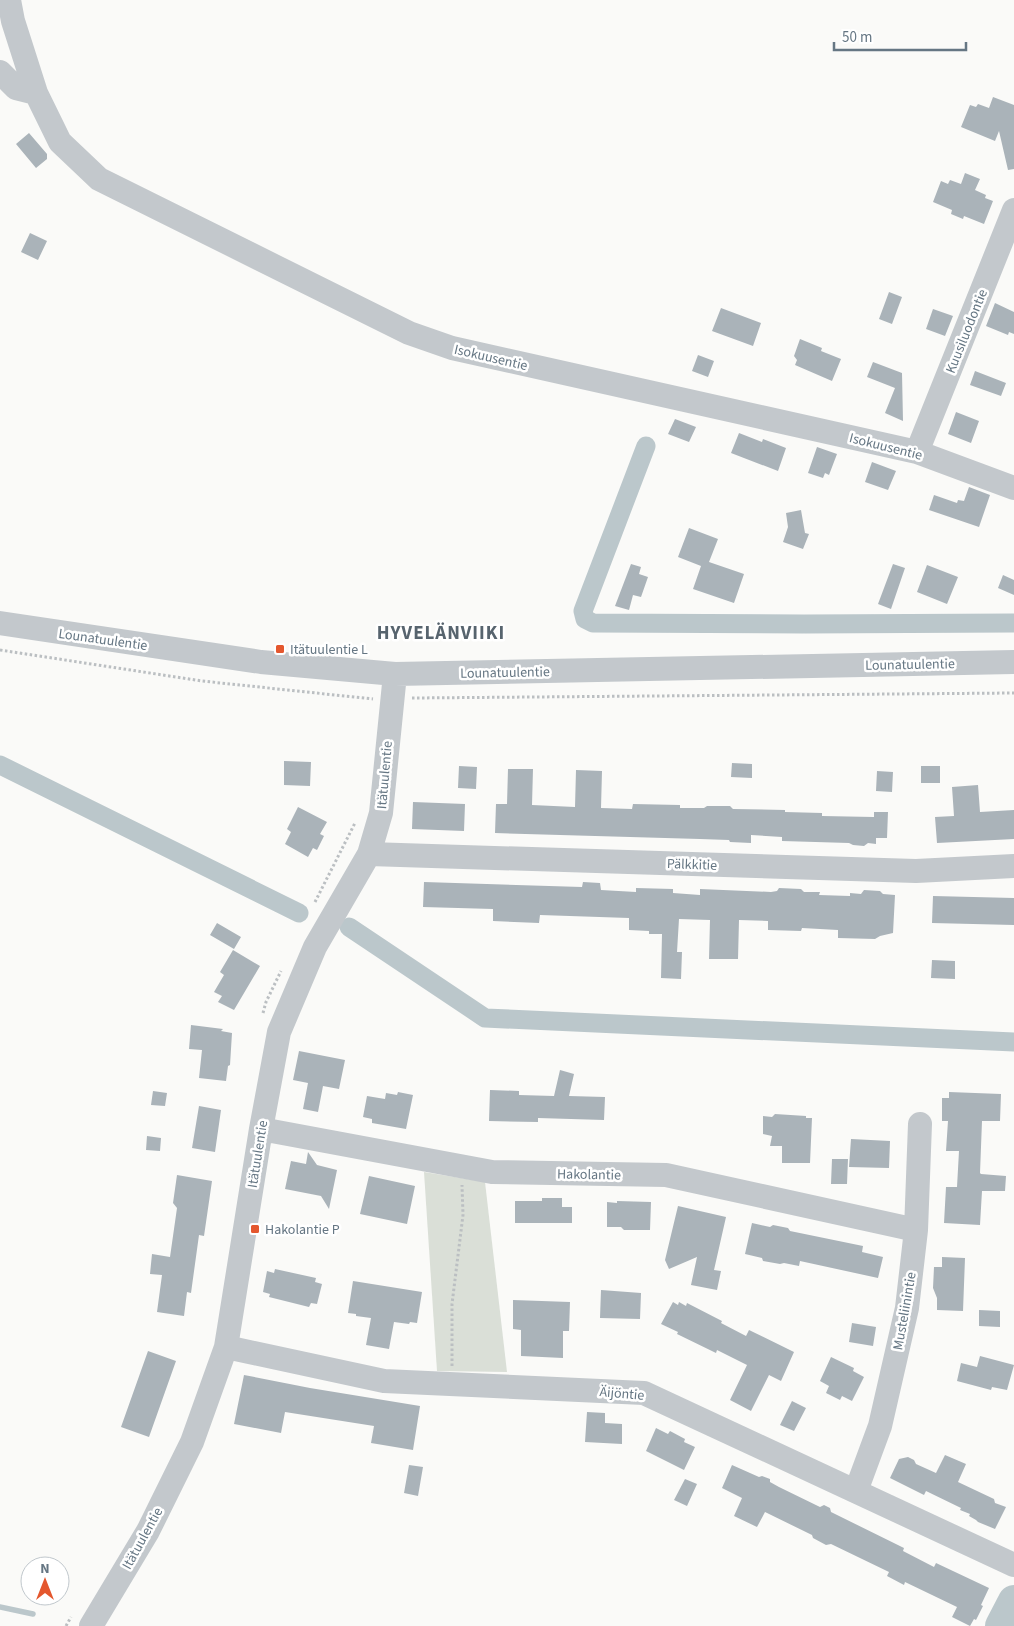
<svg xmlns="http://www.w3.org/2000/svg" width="1014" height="1626" viewBox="0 0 1014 1626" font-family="'Source Sans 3',sans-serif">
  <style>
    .green { fill: #dadfd7 }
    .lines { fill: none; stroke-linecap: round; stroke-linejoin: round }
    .stream { stroke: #bbc7cb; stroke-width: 5.5 }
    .canal { stroke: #bbc7cb; stroke-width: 19 }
    .river { stroke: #bbc7cb; stroke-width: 32 }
    .building { fill: #aab3b9 }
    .path { stroke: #bbbfc2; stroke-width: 3; stroke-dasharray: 2.5 2.5; stroke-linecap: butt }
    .minor { stroke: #c3c8cc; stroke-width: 24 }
    .poi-dot { fill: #e4572e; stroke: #fff; stroke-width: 2 }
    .labels { text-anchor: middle; stroke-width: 5; stroke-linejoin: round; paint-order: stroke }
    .street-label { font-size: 14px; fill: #657683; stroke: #fff }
    .poi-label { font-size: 14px; fill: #657683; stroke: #fff; text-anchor: start }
    .district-label { font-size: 19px; font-weight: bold; letter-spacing: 1px; fill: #57646e; stroke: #fff }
  </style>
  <rect width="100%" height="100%" fill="#fafaf8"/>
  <!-- green -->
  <path class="green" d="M424 1172 485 1182 507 1372 437 1371Z"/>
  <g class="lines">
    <!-- stream -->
    <path class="stream" d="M0 1607 33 1614"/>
    <!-- canal -->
    <path class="canal" d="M646 446 583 611 585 619 593 623 804 624 1014 623
      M0 765 299 913
      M349 927 485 1018 1014 1042"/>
    <!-- river -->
    <path class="river" d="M1001 1626 1014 1601"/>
  </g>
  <!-- building -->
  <path class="building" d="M993 97 1014 105V169L1008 170 999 131 995 141 961 127 970 105 976 107 978 104 989 108Z
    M29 133 47 154V159L36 168 16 144Z
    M965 173 980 179 975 190 986 195 985 198 993 201 984 224 964 216 963 219 951 214 952 210 933 202 941 181 948 184 950 180 961 184Z
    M30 233 47 241 38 260 21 252Z
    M889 292 902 297 892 324 879 319Z
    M995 303 1014 312V334L1009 332 1008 335 986 326Z
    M721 308 761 323 753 346 712 331Z
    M933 309 953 316 945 336 926 329Z
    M800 339 822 348 821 351 841 359 832 381 795 365 797 360 794 356Z
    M698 355 714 361 708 377 692 371Z
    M873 362 902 373 903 421 885 413 895 388 867 377Z
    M975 371 1006 383 1001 396 970 385Z
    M956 412 979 421 971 443 948 434Z
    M675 419 696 427 689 442 668 434Z
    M739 433 762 442 763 439 786 448 778 471 731 453Z
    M817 447 837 454 829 475 825 473 823 478 808 473Z
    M872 462 896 471 888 490 865 482Z
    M969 487 990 495 979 527 929 510 934 495 957 503 958 500 964 501Z
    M801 510 805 533 809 534 803 549 783 542 788 527 786 513Z
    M689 528 718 539 709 562 744 574 734 603 693 589 701 566 678 557Z
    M631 564 641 567 639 574 648 577 641 597 633 595 629 610 615 606Z
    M893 564 905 568 891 609 878 604Z
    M927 565 958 577 947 604 917 592Z
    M1003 575 1014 580V595L998 588Z
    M284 761 311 762 310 786 284 785Z
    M732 763 752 764V778L731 777Z
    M459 766 477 767 476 789 458 788Z
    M921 766H940V783H921Z
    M508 769H533L532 805 575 807 576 770 602 771 601 808 632 809 633 804 680 805V808H704L707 806H730L733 809 785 810V812L822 813V816L874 817V812H888L887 838H876V844L868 843 864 846 853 845 849 843 782 841V837L751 835V843L730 842 729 840 700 839 495 833 496 804H507Z
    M877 771 893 772 892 792 876 791Z
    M978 785 980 812 1014 810V839L937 843 935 817 954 816 952 787Z
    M413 802 465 804 464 831 412 829Z
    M298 807 327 822 320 834 324 836 317 850 313 848 308 857 285 844 291 832 287 829Z
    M424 882 582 887 583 882 600 883 601 890 636 892V888L673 889V893L700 895V889L771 892 777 891 779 888 801 889 804 892H820L819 895 850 896V893L861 894 864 890 880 891 883 894 895 895 893 933 880 936 875 939 838 938V930L802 928 801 931 768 930V921L739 920 738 959H709L710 920 679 919 677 952H682L681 979 661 978 662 934H649V931L629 930V918L540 915 539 923 493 921V909L423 907Z
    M933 896 1014 898V925L932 923Z
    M217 923 241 937 234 949 210 935Z
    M233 950 260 966 234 1010 218 1002 222 996 214 992 224 975 220 972Z
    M932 960 955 961V979L931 978Z
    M191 1025 223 1029 221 1031 232 1033 230 1065 228 1066 226 1081 199 1078 202 1050 189 1049Z
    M299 1051 345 1060 339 1089 323 1086 318 1112 303 1109 308 1083 293 1080Z
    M560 1070 574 1074 569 1096 605 1097 604 1120 538 1118V1122L489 1121 490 1090 519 1091V1095L554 1096Z
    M153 1091 167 1093 165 1106 151 1105Z
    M398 1092 413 1095 406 1129 372 1123V1119L363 1117 367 1096 385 1099 386 1093 397 1095Z
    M949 1092 1001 1094 1000 1121H982L980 1173 981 1174 1006 1176 1005 1191H982L980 1225 944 1223 946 1187H957L959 1151H946L948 1121H942V1098H949Z
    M199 1106 221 1110 215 1152 192 1148Z
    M775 1114 806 1116V1118H812L810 1163H782V1146H770L772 1136 763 1134V1116L772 1117Z
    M147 1136 161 1138 160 1151 146 1150Z
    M851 1139 890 1141 889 1168 849 1167Z
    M308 1152 317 1165 337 1170 329 1209 321 1196 285 1189 291 1161 306 1164Z
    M832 1159H848L847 1184H831Z
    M177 1175 212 1181 204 1236 199 1235 191 1293 187 1292 184 1316 157 1312 162 1275 150 1274 152 1254 170 1257 177 1208 173 1203Z
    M369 1176 415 1186 407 1224 360 1214Z
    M542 1198H562V1207H572V1223H515V1201H542Z
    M617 1201 651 1202 650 1230H624L621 1227H607V1202L617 1203Z
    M678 1206 726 1217 714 1270 721 1271 717 1290 691 1285 697 1257 669 1269 665 1260Z
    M752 1223 770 1227 773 1225 788 1228 790 1231 863 1246 862 1252 883 1257 878 1278 800 1261 799 1266 784 1263 780 1264 763 1261 762 1258 745 1254Z
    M942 1257 965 1258 963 1311 937 1310V1298L933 1288 934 1267H942Z
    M275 1269 316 1278 315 1282 322 1284 317 1304 311 1303 309 1307 269 1297 270 1294 263 1292 267 1271 274 1273Z
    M353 1281 422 1292 417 1323 410 1322 409 1324 394 1322 389 1349 366 1345 371 1318 356 1316V1314L348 1313Z
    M601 1290 641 1293 640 1319 600 1318Z
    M513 1300 570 1302 569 1331H563V1358L521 1356V1330L513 1329Z
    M673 1302 678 1305 679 1302 686 1306 687 1303 722 1321 721 1323 746 1336 749 1330 794 1352 781 1381 769 1375 751 1411 730 1400 747 1365 717 1350 716 1353 677 1334 678 1332 661 1324Z
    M979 1310 1000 1311V1327L979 1326Z
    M852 1323 876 1327 873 1346 849 1342Z
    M148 1351 176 1361 149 1437 121 1427Z
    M980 1356 1014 1365 1007 1390 992 1387 991 1390 957 1381 961 1363 977 1367Z
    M831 1357 854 1368 853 1371 864 1377 852 1401 842 1396 840 1400 826 1393 829 1386 820 1381Z
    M244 1375 310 1388 420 1406 413 1450 371 1443 374 1426 285 1412 281 1433 234 1424Z
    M792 1401 806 1408 794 1431 780 1425Z
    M587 1412 605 1413V1423L622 1424V1444L585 1442Z
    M656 1428 668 1434 670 1431 685 1439 684 1442 695 1447 684 1470 646 1451Z
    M945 1455 966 1464 958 1482 994 1499 995 1503 1006 1507 995 1529 978 1522 976 1520 969 1516 970 1514 960 1510 961 1508 926 1491 924 1495 890 1478 899 1459 908 1457 914 1460 916 1464 936 1473Z
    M409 1465 423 1467 418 1496 404 1493Z
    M732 1465 759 1477 762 1476 770 1479V1482L779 1487 820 1507 824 1505 830 1508 831 1512 904 1548 903 1551 934 1567 936 1563 989 1588 981 1605 983 1606 976 1620 974 1619 970 1626 952 1617 957 1607 905 1582 904 1585 887 1576 889 1572 831 1544 826 1545 813 1538 812 1535 765 1512 757 1527 734 1516 742 1498 722 1488Z
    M685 1479 697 1484 687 1506 674 1500Z"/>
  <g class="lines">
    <!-- path -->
    <path class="path" d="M0 650 202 681 373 699
      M412 698 1014 693
      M315 902 355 823
      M263 1013 266 1002 281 971
      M452 1366V1304L463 1215 462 1185
      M66 1626 71 1617"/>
    <!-- minor -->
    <path class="minor" d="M9 0 13 21 36 93 60 142 99 179 409 333 452 348 917 452 1014 488
      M0 72 16 88 36 93
      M917 452 1014 210
      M0 623 261 662 395 674 1014 662
      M369 854 916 871 1014 866
      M261 1129 492 1172 666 1175 916 1230
      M226 1347 384 1381 644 1393 1014 1565
      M856 1491 880 1426 907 1308 916 1230 920 1124
      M91 1626 148 1531 192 1442 226 1347 261 1129 279 1032 315 947 369 854 381 813 395 674"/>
  </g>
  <!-- markers -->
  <g class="poi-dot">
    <rect x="275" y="644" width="10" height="10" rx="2.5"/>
    <rect x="250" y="1224" width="10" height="10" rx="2.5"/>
  </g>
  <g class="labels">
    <!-- street labels -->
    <g class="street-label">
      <text transform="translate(966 331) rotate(-68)" y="5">Kuusiluodontie</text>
      <text transform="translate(491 357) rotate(13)" y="5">Isokuusentie</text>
      <text transform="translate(886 446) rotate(14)" y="5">Isokuusentie</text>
      <text transform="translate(103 639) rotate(8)" y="5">Lounatuulentie</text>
      <text transform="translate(910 664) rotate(-1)" y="5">Lounatuulentie</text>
      <text transform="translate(505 672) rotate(-1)" y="5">Lounatuulentie</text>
      <text transform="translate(384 775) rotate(-85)" y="5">Itätuulentie</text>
      <text transform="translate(692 864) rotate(2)" y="5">Pälkkitie</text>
      <text transform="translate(257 1154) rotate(-81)" y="5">Itätuulentie</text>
      <text transform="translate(589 1174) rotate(1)" y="5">Hakolantie</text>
      <text transform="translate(904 1311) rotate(-80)" y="5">Musteliinintie</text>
      <text transform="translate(622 1393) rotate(5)" y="5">Äijöntie</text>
      <text transform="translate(142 1538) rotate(-61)" y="5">Itätuulentie</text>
    </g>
    <!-- poi labels -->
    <g class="poi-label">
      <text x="290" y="654">Itätuulentie L</text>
      <text x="265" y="1234">Hakolantie P</text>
    </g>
    <!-- district labels -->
    <g class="district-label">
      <text x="441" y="639">HYVELÄNVIIKI</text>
    </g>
  </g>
  <!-- north arrow -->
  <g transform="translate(45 1581)"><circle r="24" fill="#ffffff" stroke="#c1c8cd"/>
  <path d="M0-4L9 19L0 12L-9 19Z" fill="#e4572e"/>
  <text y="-8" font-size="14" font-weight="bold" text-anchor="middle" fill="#657683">N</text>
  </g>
  <!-- scale -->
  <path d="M834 42v8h132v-8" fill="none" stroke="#657683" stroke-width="2.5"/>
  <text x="842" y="42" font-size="15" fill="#657683" stroke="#ffffff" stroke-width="4" paint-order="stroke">50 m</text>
</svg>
